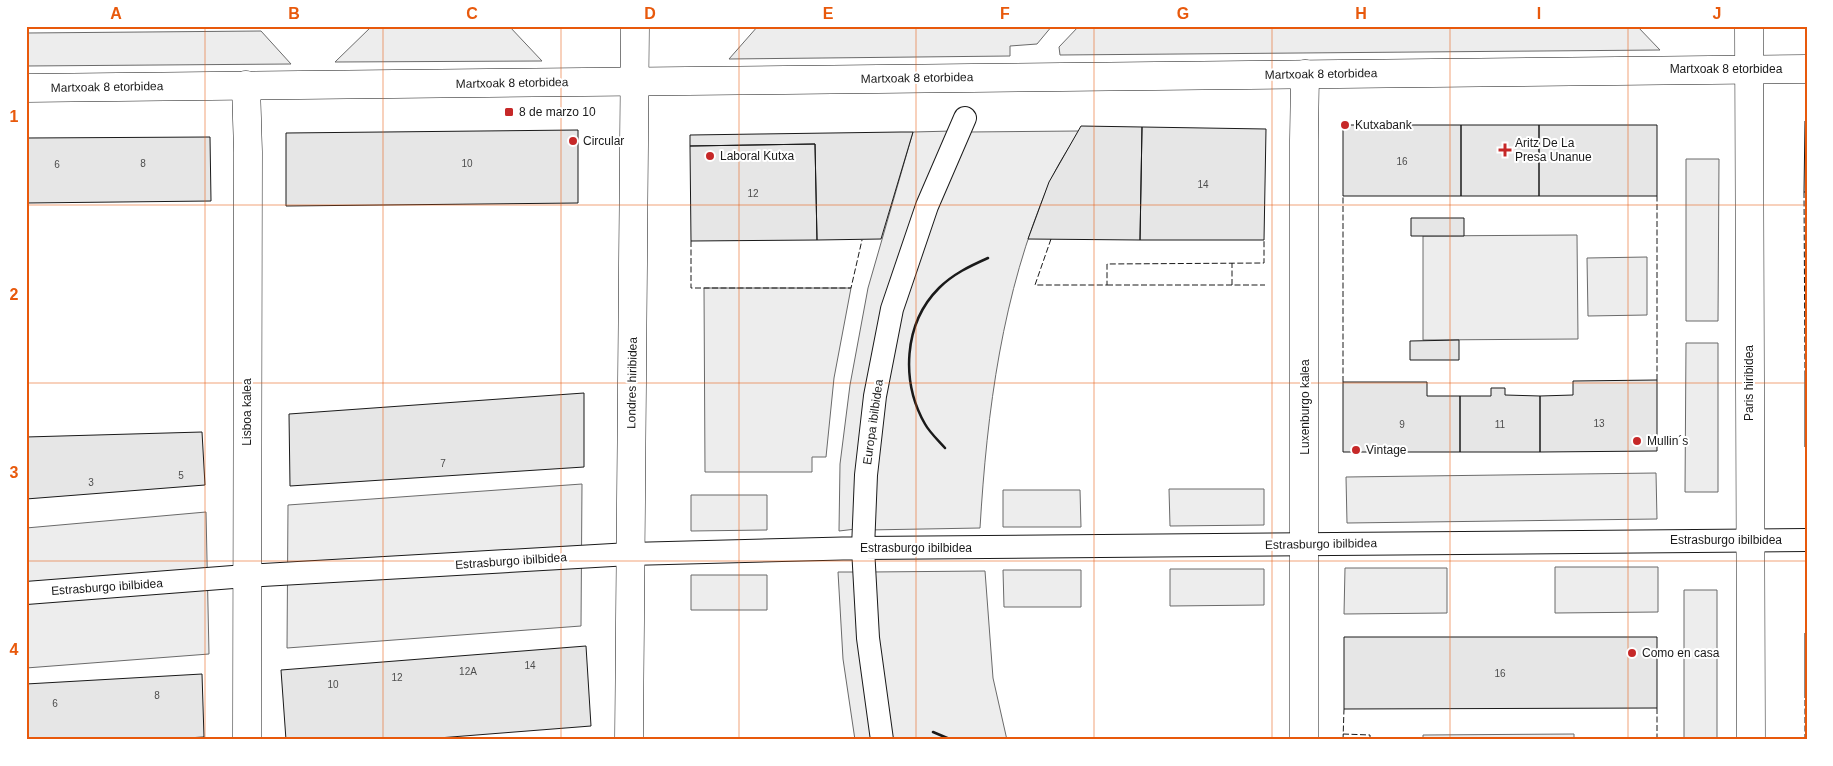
<svg xmlns="http://www.w3.org/2000/svg" width="1833" height="766" viewBox="0 0 1833 766" font-family="Arial,sans-serif">
  <style>
    .green { fill: #ededed; stroke: #6a6a6a }
    .building { fill: #e6e6e6; stroke: #1a1a1a }
    .lines { fill: none; stroke-linecap: round; stroke-linejoin: round }
    .pedestrian-casing { stroke: #1a1a1a; stroke-width: 24 }
    .minor-casing { stroke: #1a1a1a; stroke-width: 29 }
    .tertiary-casing { stroke: #1a1a1a; stroke-width: 29 }
    .pedestrian { stroke: #fff; stroke-width: 22 }
    .minor { stroke: #fff; stroke-width: 28 }
    .tertiary { stroke: #fff; stroke-width: 28 }
    .fence { stroke: #1a1a1a; stroke-width: 1; stroke-dasharray: 6 2.5; stroke-linecap: butt }
    .wall { stroke: #1a1a1a; stroke-width: 2.5 }
    .grid { fill: none; stroke: #e8590c; stroke-width: 1; stroke-opacity: 0.55 }
    .poi-dot { fill: #c62828; stroke: #fff; stroke-width: 2 }
    .labels { text-anchor: middle; stroke-width: 4; stroke-linejoin: round; paint-order: stroke }
    .number-label { font-size: 10px; fill: #4d4d4d }
    .street-label { font-size: 12px; fill: #1a1a1a; stroke: #fff }
    .poi-label { font-size: 12px; fill: #1a1a1a; stroke: #fff; text-anchor: start }
    .neatline { fill: none; stroke: #e8590c; stroke-width: 2 }
    .grid-label { font-size: 16px; text-anchor: middle; font-weight: bold; fill: #e8590c }
  </style>
  <rect width="100%" height="100%" fill="#fff"/>
  <!-- green -->
  <path class="green" d="M372 26H509L542 61 335 62Z
    M758 26H1052L1037 44 1010 46V56L729 59Z
    M1079 26H1637L1660 50 1060 55 1059 47Z
    M261 31 291 64 26 66V33Z
    M953 131 908 230 856 529 839 531 840 464 850 385 868 288 913 132Z
    M1079 131C1069 148 1057 165 1049 184 1002 293 987 411 980 528L867 530 875 445 910 274 968 132Z
    M1686 159H1719L1718 321H1686Z
    M1577 235 1578 339 1423 340V236Z
    M1647 257V315L1588 316 1587 258Z
    M704 288H851L834 378 826 457H812V472H705Z
    M1686 343H1718V492H1685Z
    M1656 473 1657 519 1347 523 1346 477Z
    M582 484 581 626 287 648 288 505Z
    M1169 489H1264V525L1170 526Z
    M1003 490H1080L1081 527H1003Z
    M691 495H767V530L691 531Z
    M206 512 209 654 26 668V528Z
    M1555 567H1658V612L1555 613Z
    M1345 568H1447V613L1344 614Z
    M1170 569H1264V605L1170 606Z
    M1003 570H1081V607H1004Z
    M985 571 993 678 1007 740H888L870 572Z
    M838 572H858L876 740H855L843 659Z
    M691 575H767V610H691Z
    M1684 590H1717V740H1684Z
    M1574 734V740H1423V735Z"/>
  <!-- building -->
  <path class="building" d="M1805 121H1807V192H1804Z
    M1343 125H1461V196H1343Z
    M1461 125H1539V196H1461Z
    M1539 125H1657V196H1539Z
    M1081 126 1142 127 1140 240 1028 239 1049 182Z
    M1142 127 1266 129 1264 240H1140Z
    M578 130V203L286 206V133Z
    M901 132H913L881 239 817 240 815 144 690 146V135Z
    M210 137 211 201 26 203V138Z
    M815 144 817 240 691 241 690 146Z
    M1411 218H1464V236H1411Z
    M1459 340V360H1410V341Z
    M1805 376H1807V447H1805Z
    M1657 380V451L1540 452V396L1573 395V381Z
    M1343 382H1427V396H1460V452H1343Z
    M1491 388H1505V395L1540 396V452H1460V396H1491Z
    M584 393V467L290 486 289 414Z
    M202 432 205 485 26 499V437Z
    M1805 633H1807V698H1805Z
    M1344 637H1657V708L1344 709Z
    M586 646 591 726 413 740H286L281 670Z
    M202 674 204 737 151 740H26V684Z"/>
  <g class="lines">
    <defs>
      <path id="pedestrian" d="M26 593 246 576 630 554 863 548 1807 540
        M882 740 868 638 863 548 866 475 875 396 892 309 927 206 965 118"/>
      <path id="minor" d="M1749 26 1751 740
        M246 85 248 152 247 740
        M629 740 635 26
        M1304 740V140L1305 74"/>
      <path id="tertiary" d="M26 88 1807 69"/>
    </defs>
    <!-- pedestrian casing -->
    <use href="#pedestrian" class="pedestrian-casing"/>
    <!-- minor casing -->
    <use href="#minor" class="minor-casing"/>
    <!-- tertiary casing -->
    <use href="#tertiary" class="tertiary-casing"/>
    <!-- pedestrian -->
    <use href="#pedestrian" class="pedestrian"/>
    <!-- minor -->
    <use href="#minor" class="minor"/>
    <!-- tertiary -->
    <use href="#tertiary" class="tertiary"/>
    <!-- fence -->
    <path class="fence" d="M1804 192 1805 376
      M1051 239 1035 285H1107V264L1264 263V240
      M691 241V288H851L862 240
      M1107 285H1265
      M1232 285V263
      M1657 380V196
      M1343 382V196
      M1657 708V740
      M1343 734 1370 735V740
      M1343 740 1344 709
      M1805 740V698"/>
    <!-- wall -->
    <path class="wall" d="M945 448C939 441 930 433 925 424 901 382 903 324 939 288 953 274 970 266 988 258
      M933 732 952 740"/>
  </g>
  <!-- grid -->
  <path class="grid" d="M205 26V740M383 26V740M561 26V740M739 26V740M916 26V740M1094 26V740M1272 26V740M1450 26V740M1628 26V740M26 205H1807M26 383H1807M26 561H1807"/>
  <!-- markers -->
  <g class="poi-dot">
    <rect x="504" y="107" width="10" height="10" rx="2.5"/>
    <circle cx="1345" cy="125" r="5"/>
    <circle cx="573" cy="141" r="5"/>
    <path d="M1502.5 142.5h5v5h5v5h-5v5h-5v-5h-5v-5h5z"/>
    <circle cx="710" cy="156" r="5"/>
    <circle cx="1637" cy="441" r="5"/>
    <circle cx="1356" cy="450" r="5"/>
    <circle cx="1632" cy="653" r="5"/>
  </g>
  <g class="labels">
    <!-- number labels -->
    <g class="number-label">
      <text x="1402" y="165">16</text>
      <text x="143" y="167">8</text>
      <text x="467" y="167">10</text>
      <text x="57" y="168">6</text>
      <text x="1203" y="188">14</text>
      <text x="753" y="197">12</text>
      <text x="1599" y="427">13</text>
      <text x="1402" y="428">9</text>
      <text x="1500" y="428">11</text>
      <text x="443" y="467">7</text>
      <text x="181" y="479">5</text>
      <text x="91" y="486">3</text>
      <text x="530" y="669">14</text>
      <text x="468" y="675">12A</text>
      <text x="1500" y="677">16</text>
      <text x="397" y="681">12</text>
      <text x="333" y="688">10</text>
      <text x="157" y="699">8</text>
      <text x="55" y="707">6</text>
    </g>
    <!-- street labels -->
    <g class="street-label">
      <text x="1726" y="73">Martxoak 8 etorbidea</text>
      <text transform="translate(1321 74) rotate(-1)" y="4">Martxoak 8 etorbidea</text>
      <text transform="translate(917 78) rotate(-1)" y="4">Martxoak 8 etorbidea</text>
      <text transform="translate(512 83) rotate(-1)" y="4">Martxoak 8 etorbidea</text>
      <text transform="translate(107 87) rotate(-1)" y="4">Martxoak 8 etorbidea</text>
      <text transform="translate(632 383) rotate(-89)" y="4">Londres hiribidea</text>
      <text transform="translate(1749 383) rotate(-90)" y="4">Paris hiribidea</text>
      <text transform="translate(1305 407) rotate(-90)" y="4">Luxenburgo kalea</text>
      <text transform="translate(247 412) rotate(-90)" y="4">Lisboa kalea</text>
      <text transform="translate(873 422) rotate(-82)" y="4">Europa ibilbidea</text>
      <text x="1726" y="544">Estrasburgo ibilbidea</text>
      <text transform="translate(1321 544) rotate(-1)" y="4">Estrasburgo ibilbidea</text>
      <text x="916" y="552">Estrasburgo ibilbidea</text>
      <text transform="translate(511 561) rotate(-4)" y="4">Estrasburgo ibilbidea</text>
      <text transform="translate(107 587) rotate(-4)" y="4">Estrasburgo ibilbidea</text>
    </g>
    <!-- poi labels -->
    <g class="poi-label">
      <text x="519" y="116">8 de marzo 10</text>
      <text x="1355" y="129">Kutxabank</text>
      <text x="583" y="145">Circular</text>
      <text x="1515" y="147">Aritz De La<tspan x="1515" dy="14">Presa Unanue</tspan></text>
      <text x="720" y="160">Laboral Kutxa</text>
      <text x="1647" y="445">Mullin´s</text>
      <text x="1366" y="454">Vintage</text>
      <text x="1642" y="657">Como en casa</text>
    </g>
  </g>
  <!-- border -->
  <rect width="1833" height="766" fill="none" stroke="#ffffff" stroke-width="55"/>
  <rect x="28" y="28" width="1778" height="710" class="neatline"/>
  <g class="grid-label">
    <text x="116" y="19">A</text>
    <text x="294" y="19">B</text>
    <text x="472" y="19">C</text>
    <text x="650" y="19">D</text>
    <text x="828" y="19">E</text>
    <text x="1005" y="19">F</text>
    <text x="1183" y="19">G</text>
    <text x="1361" y="19">H</text>
    <text x="1539" y="19">I</text>
    <text x="1717" y="19">J</text>
    <text x="14" y="122">1</text>
    <text x="14" y="300">2</text>
    <text x="14" y="478">3</text>
    <text x="14" y="655">4</text>
  </g>
</svg>
